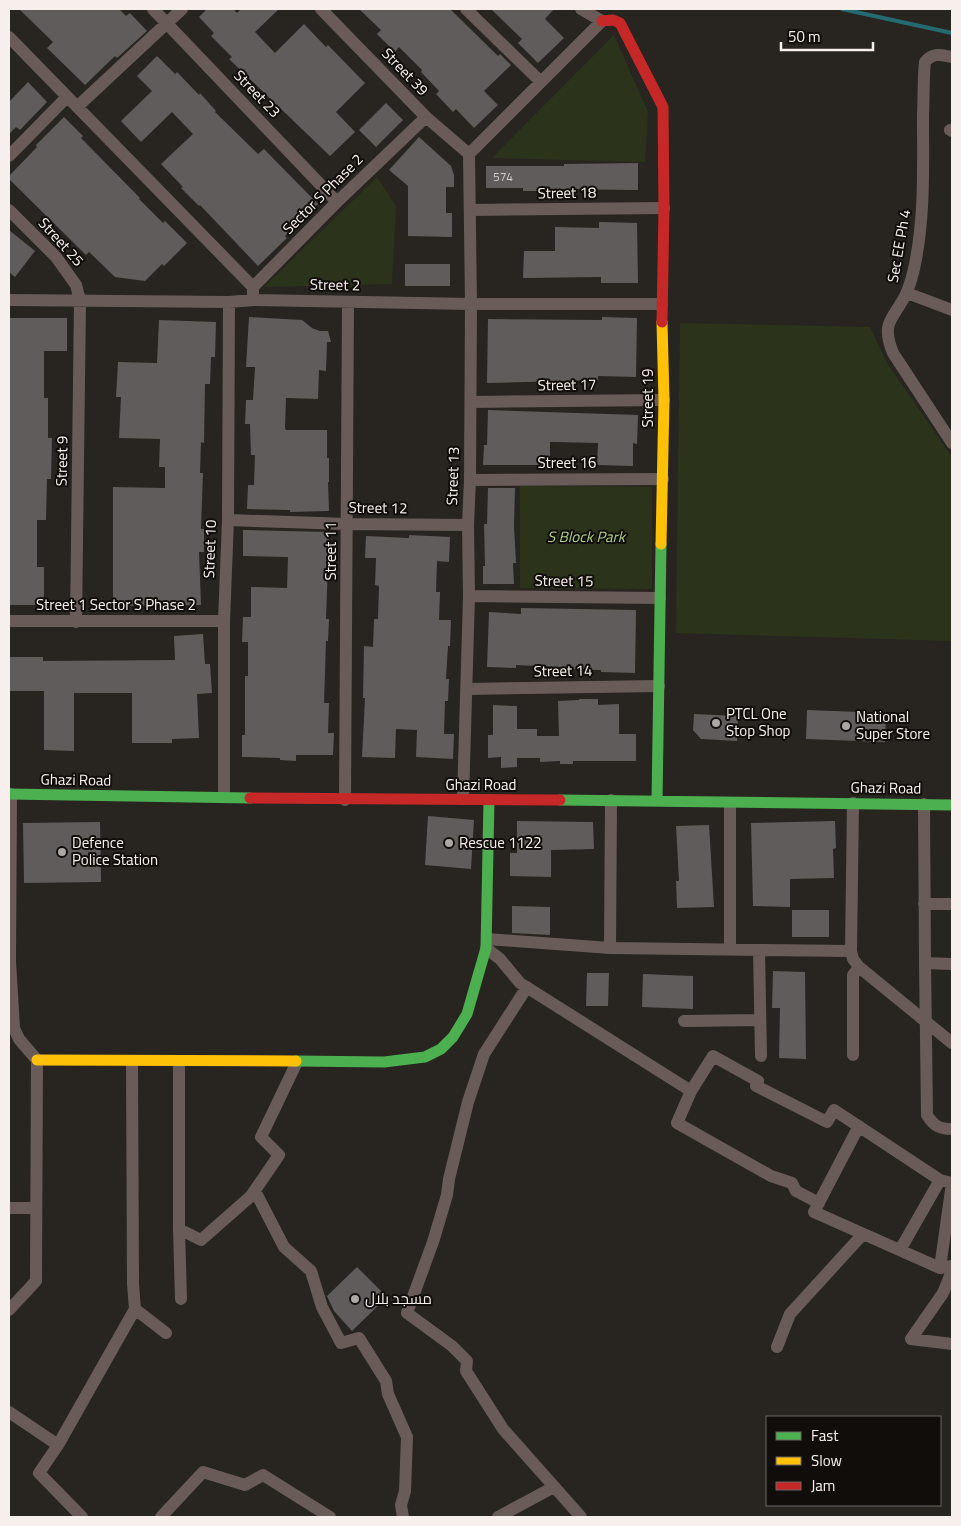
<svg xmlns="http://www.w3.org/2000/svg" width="961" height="1526" viewBox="0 0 961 1526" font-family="Georgia,Cairo,serif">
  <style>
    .green { fill: #2b341b }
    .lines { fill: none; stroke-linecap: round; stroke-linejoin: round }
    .stream { stroke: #246b71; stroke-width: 4 }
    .building { fill: #605c5b }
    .street { stroke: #695c58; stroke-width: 12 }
    .fast { stroke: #4caf50; stroke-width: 11 }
    .slow { stroke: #ffc107; stroke-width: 11 }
    .jam { stroke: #c62828; stroke-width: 11 }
    .poi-dot { fill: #aea8a4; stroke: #110d0a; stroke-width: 2 }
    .labels { text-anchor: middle; stroke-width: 4; stroke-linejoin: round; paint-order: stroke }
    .number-label { font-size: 12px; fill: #d0cac7 }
    .street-label { font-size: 15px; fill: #f6efeb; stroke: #110d0a }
    .park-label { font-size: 15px; font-style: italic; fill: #afcf85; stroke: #110d0a }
    .poi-label { font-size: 15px; fill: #f6efeb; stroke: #110d0a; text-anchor: start }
  </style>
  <rect width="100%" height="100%" fill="#282420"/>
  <!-- green -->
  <path class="green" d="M614 35 648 112 645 162 492 158Z
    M377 177 396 206 392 284 264 287Z
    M680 323 870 327 887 363 952 457V641L676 633Z
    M520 486 652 487V589L520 588Z"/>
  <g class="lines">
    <!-- stream -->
    <path class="stream" d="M842 9 952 33"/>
  </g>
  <!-- building -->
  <path class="building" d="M19 9H119L126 16 130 13 147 31 117 58 115 56 85 85 47 48 53 42Z
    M207 9H233L237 13 241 9H279L255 32 275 53 304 24 326 47 328 45 365 83 336 112 355 132 330 156 229 59 232 57 211 36 214 33 199 17Z
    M359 9H450L498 56 500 54 511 65 484 91 498 105 474 128 456 109 453 112 436 94 439 91 421 72 422 70 399 47 395 52 377 34 381 30Z
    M491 9H554L545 19 564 38 538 63 518 43 522 39Z
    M157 56 175 74 177 72 199 95 200 93 216 111 215 112 258 154 264 149 318 204 285 236 287 238 258 266 200 205 199 206 181 188 183 187 161 164 193 134 172 112 141 142 121 121 152 91 137 76Z
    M28 82 47 102 20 130 16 127 9 134V102Z
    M386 103 403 120 376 147 359 130Z
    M64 117 83 136 81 138 140 198 139 199 163 223 165 221 187 243 164 266 162 264 145 281 115 277 89 252 86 255 9 179V176L37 147 36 145Z
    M419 137 451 166 454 175V187H446V213H452V237L408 236V186L389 170Z
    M638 163V190L560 189V191H523V188H486V166H564V164Z
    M599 222 637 223 638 283H601V277L523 278 524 251H555V227L599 228Z
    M9 230 35 251 15 277 9 272Z
    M405 264H450V286H405Z
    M249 317 302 320 312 328 320 331H328L331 342H327L326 371 319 370 318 399 286 398 285 428 286 430H327V458H329V482H328L329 511 290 512V510L247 509 248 485H254L255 455H251L250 424H245L246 400H253L255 367H246Z
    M602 317 637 318 636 377 598 376V380L487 383 488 319 602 320Z
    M9 318H67V351H44V398H48V438H52L51 479H47L46 520H37V567H44V605H9Z
    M159 320 216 322 215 357H211L210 384H205L204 443 201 442 200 473H203L201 529H204V552H199L201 605 113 606V487L165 488V467H159L160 439 119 438 121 397H116L118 362 157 363Z
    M488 410 638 415 637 444 633 443V466L597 465 598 443 554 442H550V465H483L484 445H487Z
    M488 488H515L514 526 516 563H513L514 584H483V566H485L484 524H487Z
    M243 530 329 532 326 619H329L328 641H326L324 703H329L328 733H334L333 755H296V761L280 760V758L242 757V735H245V676H248V642H242L243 617H251V587L287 588 288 557 243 556Z
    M409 535 450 537 449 562 437 561 436 592H440L439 620H451L450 646H448L446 679H449L448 701H445L444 734H454L453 759 416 757 417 730 396 729 395 758 362 757 365 698H363L364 646 373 647 374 619H378L379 586 375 585 376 558H365L366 536 409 538Z
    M521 608 636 610 635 673 601 672V670L560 669V667L516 665V668L487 667 489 612 521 614Z
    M203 634 205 664H210L212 693 197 694 199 738 172 739V743H132V693H74V751L44 750V691H9V657H43V661L175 660 174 636Z
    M579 699H598V705L619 704V734H636V761H573V764H560V761L540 762V758H517V767L501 768V757L488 758V735H493V705L517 706V729H537V736H559L558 701 579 700Z
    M807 710 886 713 885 742 806 739Z
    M694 714 738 716 737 741 701 739 693 730Z
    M428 816 474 820 471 869 425 865Z
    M517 821 593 822 594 849 551 850V877L510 876V853H517Z
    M835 821 836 848 833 849 834 878 790 879V907L753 906 751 823Z
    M100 822 101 882 24 883 23 823Z
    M709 825 714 907 677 908 676 881H679L676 826Z
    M512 906 550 907V935L512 933Z
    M792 910H829V937H792Z
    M773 971 805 972 806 1059 779 1058 780 1008H772Z
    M587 973H609L608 1006H586Z
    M643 974 693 976V1009L642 1007Z
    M357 1267 387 1297 352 1331 334 1311 327 1296Z"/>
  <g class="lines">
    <!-- street -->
    <path class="street" d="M153 9 337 202
      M321 9 426 117 469 154
      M466 9 541 82
      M9 37 253 287
      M952 57C941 55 933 52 925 62 923 79 924 98 923 115 923 165 925 215 915 264 913 274 910 285 906 294 894 319 880 321 893 353L952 443
      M77 107 182 9
      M950 130 952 131
      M469 154 602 21 581 9
      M9 156 67 97
      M9 210 56 257 76 285 80 300 76 622
      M470 210 664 208
      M907 293 952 310
      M253 295V287L337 202 426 117
      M9 300 229 302 254 300 471 304H662
      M471 402 664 400
      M470 480 663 479
      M228 520 347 524 468 525
      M469 596 660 598
      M9 621H224
      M467 689 659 686
      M224 797V621L228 520 229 302
      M463 799 469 596 468 525 470 480 471 304 469 154
      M345 800 348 302
      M853 803 851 951 853 959 859 967 952 1043
      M924 804 925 963 952 964
      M924 904H952
      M487 939 610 948 851 951
      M486 948 500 959 520 983 691 1091
      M610 948 611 800
      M730 949V803
      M759 950 761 1056
      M925 963 927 1115C934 1126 939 1129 952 1129
      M527 987 484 1054 468 1102 449 1179 447 1195 433 1242 407 1313 452 1346 467 1361 466 1371 503 1429 581 1517
      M684 1021 760 1020
      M853 1055V975L859 967
      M179 1061V1229L201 1240 251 1196 279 1155 261 1137 297 1062
      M859 1126 814 1212 940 1268 952 1266
      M255 1191 284 1247 311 1271 322 1307 341 1343 359 1338 386 1381 388 1394 407 1437 405 1491 401 1505 403 1517
      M819 1203 796 1191 792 1183 771 1176 677 1123 691 1091 713 1056 758 1081 756 1086 827 1122 834 1110 940 1180 952 1183
      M9 1208H36
      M179 1229 181 1299
      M900 1250 940 1180
      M940 1268 952 1183
      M952 1271 943 1293 911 1339 952 1344
      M135 1309 166 1333
      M9 1310 36 1281 37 1060 19 1039 14 1028 10 961 11 794
      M777 1347 790 1314 863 1234
      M9 1412 58 1445
      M82 1517 39 1473 58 1445 135 1309 133 1284 132 1061
      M161 1517 203 1472 245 1485 263 1475 330 1517
      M498 1517 554 1487"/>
    <!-- fast -->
    <path class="fast" d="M9 794 250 798
      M560 800 952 805
      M657 801 661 544
      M296 1061 384 1062 425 1057 441 1049 453 1037 467 1014 486 948 489 800"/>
    <!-- slow -->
    <path class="slow" d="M661 544 664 400 662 322
      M37 1060 296 1061"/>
    <!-- jam -->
    <path class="jam" d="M602 21 613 20 620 23 663 107 664 208 662 322
      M250 798 560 800"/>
  </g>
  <!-- markers -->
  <g class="poi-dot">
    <circle cx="716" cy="723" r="5"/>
    <circle cx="846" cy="726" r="5"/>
    <circle cx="449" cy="843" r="5"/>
    <circle cx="62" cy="852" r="5"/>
    <circle cx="355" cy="1299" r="5"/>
  </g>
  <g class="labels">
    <!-- number labels -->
    <g class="number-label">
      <text x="503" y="181">574</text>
    </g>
    <!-- street labels -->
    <g class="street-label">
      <text transform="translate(405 72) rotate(46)" y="5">Street 39</text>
      <text transform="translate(257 94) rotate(46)" y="5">Street 23</text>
      <text transform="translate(567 193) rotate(-1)" y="5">Street 18</text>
      <text transform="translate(323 194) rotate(-45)" y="5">Sector S Phase 2</text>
      <text transform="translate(61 242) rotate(48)" y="5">Street 25</text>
      <text transform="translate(899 246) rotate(-80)" y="5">Sec EE Ph 4</text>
      <text transform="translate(335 285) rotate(1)" y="5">Street 2</text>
      <text transform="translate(567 385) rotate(-1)" y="5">Street 17</text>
      <text transform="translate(648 398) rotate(-90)" y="5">Street 19</text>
      <text transform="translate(62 461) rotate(-89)" y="5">Street 9</text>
      <text x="567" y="468">Street 16</text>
      <text transform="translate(453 476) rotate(-88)" y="5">Street 13</text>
      <text transform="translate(378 508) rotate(1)" y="5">Street 12</text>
      <text transform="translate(210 549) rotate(-88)" y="5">Street 10</text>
      <text transform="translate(331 551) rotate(-90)" y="5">Street 11</text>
      <text transform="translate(564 581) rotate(1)" y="5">Street 15</text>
      <text x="116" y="610">Street 1 Sector S Phase 2</text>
      <text transform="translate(563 671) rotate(-1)" y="5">Street 14</text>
      <text transform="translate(76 780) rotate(1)" y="5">Ghazi Road</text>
      <text x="481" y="790">Ghazi Road</text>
      <text transform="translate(886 788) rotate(1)" y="5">Ghazi Road</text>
    </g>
    <!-- park labels -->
    <g class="park-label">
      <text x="586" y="542">S Block Park</text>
    </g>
    <!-- poi labels -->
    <g class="poi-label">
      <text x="726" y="719">PTCL One<tspan x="726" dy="17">Stop Shop</tspan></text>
      <text x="856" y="722">National<tspan x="856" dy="17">Super Store</tspan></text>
      <text x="72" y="848">Defence<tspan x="72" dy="17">Police Station</tspan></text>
      <text x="459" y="848">Rescue 1122</text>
      <text x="365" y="1304">مسجد بلال</text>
    </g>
  </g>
  <!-- border -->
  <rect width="961" height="1526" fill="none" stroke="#f6efeb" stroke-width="20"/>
  <!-- legend -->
  <rect x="766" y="1416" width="175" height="90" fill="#110d0a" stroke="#6d6764"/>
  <rect x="776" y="1432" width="25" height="8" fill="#4caf50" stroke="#6d6764"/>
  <text x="811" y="1441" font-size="15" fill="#f6efeb">Fast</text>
  <rect x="776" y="1457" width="25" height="8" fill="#ffc107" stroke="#6d6764"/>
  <text x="811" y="1466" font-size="15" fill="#f6efeb">Slow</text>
  <rect x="776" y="1482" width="25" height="8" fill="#c62828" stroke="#6d6764"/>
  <text x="811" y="1491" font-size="15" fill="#f6efeb">Jam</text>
  <!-- scale -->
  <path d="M781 42v8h92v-8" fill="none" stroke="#f6efeb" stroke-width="2.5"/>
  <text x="788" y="42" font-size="15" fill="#f6efeb" stroke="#110d0a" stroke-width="4" paint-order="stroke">50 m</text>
</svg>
